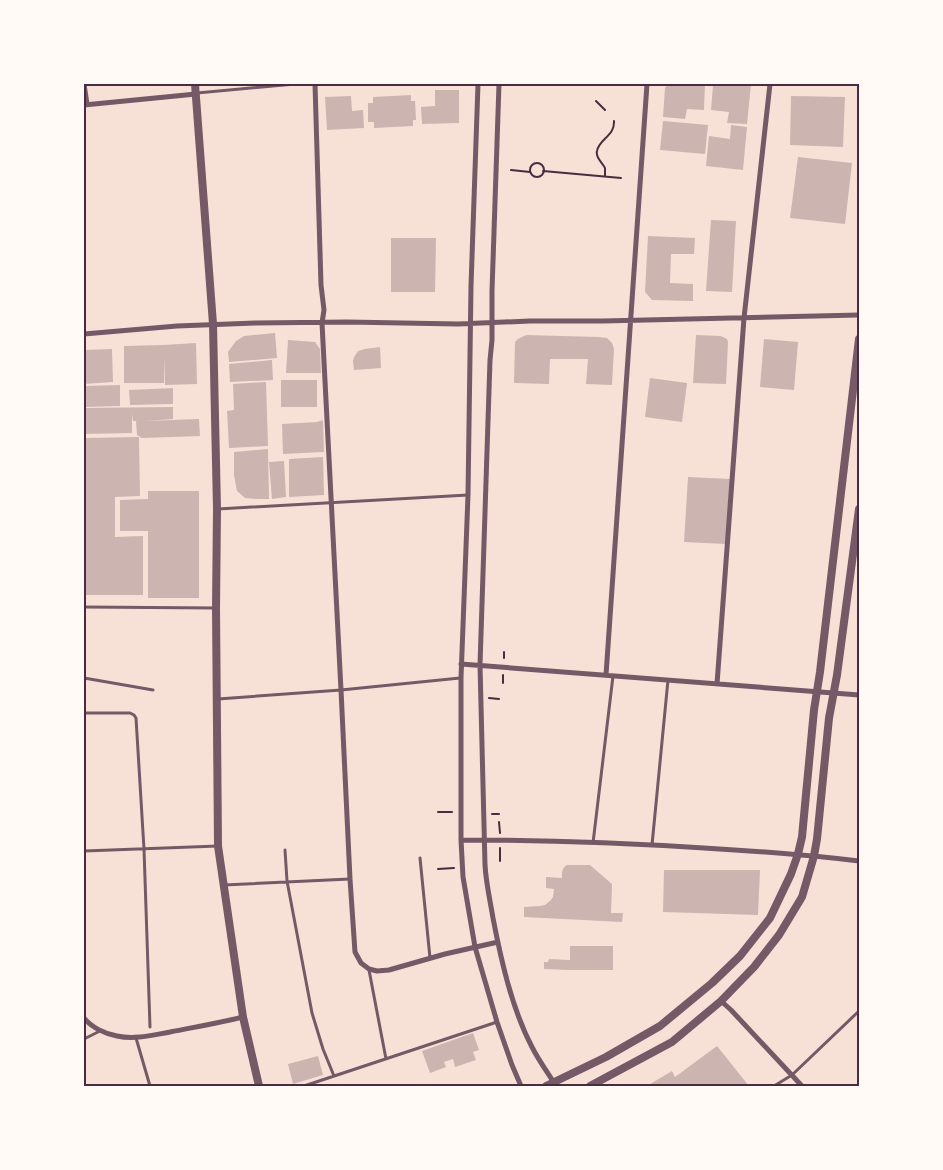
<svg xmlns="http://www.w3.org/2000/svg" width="943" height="1170" viewBox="0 0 943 1170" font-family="'Space Grotesk',sans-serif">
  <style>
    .building { fill: #ccb4b1 }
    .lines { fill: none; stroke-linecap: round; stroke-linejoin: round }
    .path { stroke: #4a2c40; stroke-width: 2 }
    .service { stroke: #755966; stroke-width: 3 }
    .minor { stroke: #755966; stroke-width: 5 }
    .tertiary { stroke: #755966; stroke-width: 8 }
    .neatline { fill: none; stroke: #4a2c40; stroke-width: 2 }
  </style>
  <rect width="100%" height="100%" fill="#f7e1d7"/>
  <!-- building -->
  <path class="building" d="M668 84H705L704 110 687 109 685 119 663 117 665 88Z
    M735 84H751L747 124 727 123 729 112 711 110 713 85 735 86Z
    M435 90H459V123L422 124 421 107 435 106Z
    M411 95V101H415L416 120H413V126L374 128V122H368V103H373V97Z
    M351 96 352 111 363 110 364 128 327 130 325 97Z
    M791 96 845 97 843 147 790 145Z
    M663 121 708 125 705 154 660 150Z
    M731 125 747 127 743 170 706 166 709 136 730 139Z
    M798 157 852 163 845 224 790 218Z
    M711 220 736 221 732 292 706 291Z
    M648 236 695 238 694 254H671L670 283 693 284V301L652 300 645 292Z
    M391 238H436L435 292H391Z
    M275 333 277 358 229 362 228 352 236 341 244 336Z
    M526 335 599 337 607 338 612 343 614 349 612 385 586 384 588 359H550L549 384 514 383 515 342 518 339Z
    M696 335 721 336 727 339 728 342 726 384 693 383Z
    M764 339 798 342 794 390 760 387Z
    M288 340 315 342 320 349 321 373H286Z
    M196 343 197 384 165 385 164 356V383H124V346L163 345Z
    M380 347 381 368 354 370 353 361 354 357 358 351 365 349Z
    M112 349 113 382 84 384V350Z
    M272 360 273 380 230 382 229 364Z
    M650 378 687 383 682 422 645 417Z
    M281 380H317V407H281Z
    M266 382 268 446 229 448 227 411 234 410 233 384Z
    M120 385V406L84 407V386Z
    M173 388V404L130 405 129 390Z
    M173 407V419L145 421 199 419 200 436 142 438 137 435 136 421H133L132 414V433L84 434V408Z
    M323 420 324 452 283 454 282 424 317 422Z
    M139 437 140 496 115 497V537L143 536V595H84V438Z
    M268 449 269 499H257L245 498 237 491 234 475V452Z
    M323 457 324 495 289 497V459Z
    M284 461 286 497 272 499 269 462Z
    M688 477 730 479 726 544 684 542Z
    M148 491H199V598H148V531H120V500L148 499Z
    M567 865H590L612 884 611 913H623L622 922 524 917V907L540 906 545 905 551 900 553 897 554 889 546 888V877L562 878V872L564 867Z
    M664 870H760L758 915 663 912Z
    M570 946H613V970H570L544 969V962H548L549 959 570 960Z
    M473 1033 479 1050 473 1052 476 1060 455 1067 453 1059 444 1062 446 1067 430 1073 422 1051Z
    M717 1046 749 1086H647L672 1071 675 1077Z
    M318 1056 323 1075 293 1084 288 1064Z"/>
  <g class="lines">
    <!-- path -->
    <path class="path" d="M596 101 605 110
      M530 170a7 7 0 1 1 14 0a7 7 0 1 1-14 0Z
      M511 170 530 172
      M543 171 621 178
      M605 176C605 174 605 171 605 168 603 163 595 158 597 151 599 139 615 136 614 121
      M504 658V652
      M503 683V675
      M489 698 499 699
      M438 812H452
      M492 814H499
      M499 822 500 833
      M500 848V861
      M438 869 454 868"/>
    <!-- service -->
    <path class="service" d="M85 84 88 104
      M197 93 295 84
      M218 509 468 495
      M84 607 216 608
      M84 678 153 690
      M218 699 341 690 460 678
      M84 713H130L134 715 136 718 144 849 150 1027
      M593 843 613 676
      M652 845 668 680
      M285 850 287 881 312 1013 323 1049 334 1076
      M84 851 218 846
      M420 858 430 958
      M224 885 350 879
      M369 970 386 1059
      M136 1038 150 1086
      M84 1039 100 1031
      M304 1086 497 1022
      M774 1086 792 1075 859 1011"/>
    <!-- minor -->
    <path class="minor" d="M315 84 321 285 324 310 322 323 341 690 350 879 355 952 361 963 369 969 377 971 389 970 445 954 498 942
      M478 84 471 286 468 495 461 678V840L463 877 475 947 497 1022 512 1065 521 1086
      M499 84 492 291V340L490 360 480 665 485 865C486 883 490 900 493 918 501 960 512 1009 532 1047 539 1061 548 1073 556 1086
      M84 105 196 94
      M84 334 177 326 255 323 347 322 458 324 530 321H603L859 315
      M461 664 859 695
      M606 675 647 84
      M717 684 744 318 770 84
      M461 840C542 840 623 843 704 848 756 851 808 855 859 861
      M721 1001 731 1010 802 1086
      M84 1018C91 1027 105 1034 117 1036 135 1040 153 1035 170 1032 195 1027 219 1023 243 1017"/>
    <!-- tertiary -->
    <path class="tertiary" d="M195 84 213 324 217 509 216 608 218 846 243 1017 259 1086
      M546 1086 606 1057 660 1026 712 983 740 956 770 918 791 874 798 854 802 837 814 710 820 672 859 339
      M590 1086 672 1042 721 1001 754 967 779 935 802 897 814 856 817 839 829 718 837 675 859 509"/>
  </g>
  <!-- border -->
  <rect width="943" height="1170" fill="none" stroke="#fffaf5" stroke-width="170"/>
  <rect x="85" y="85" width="773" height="1000" class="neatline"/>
</svg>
